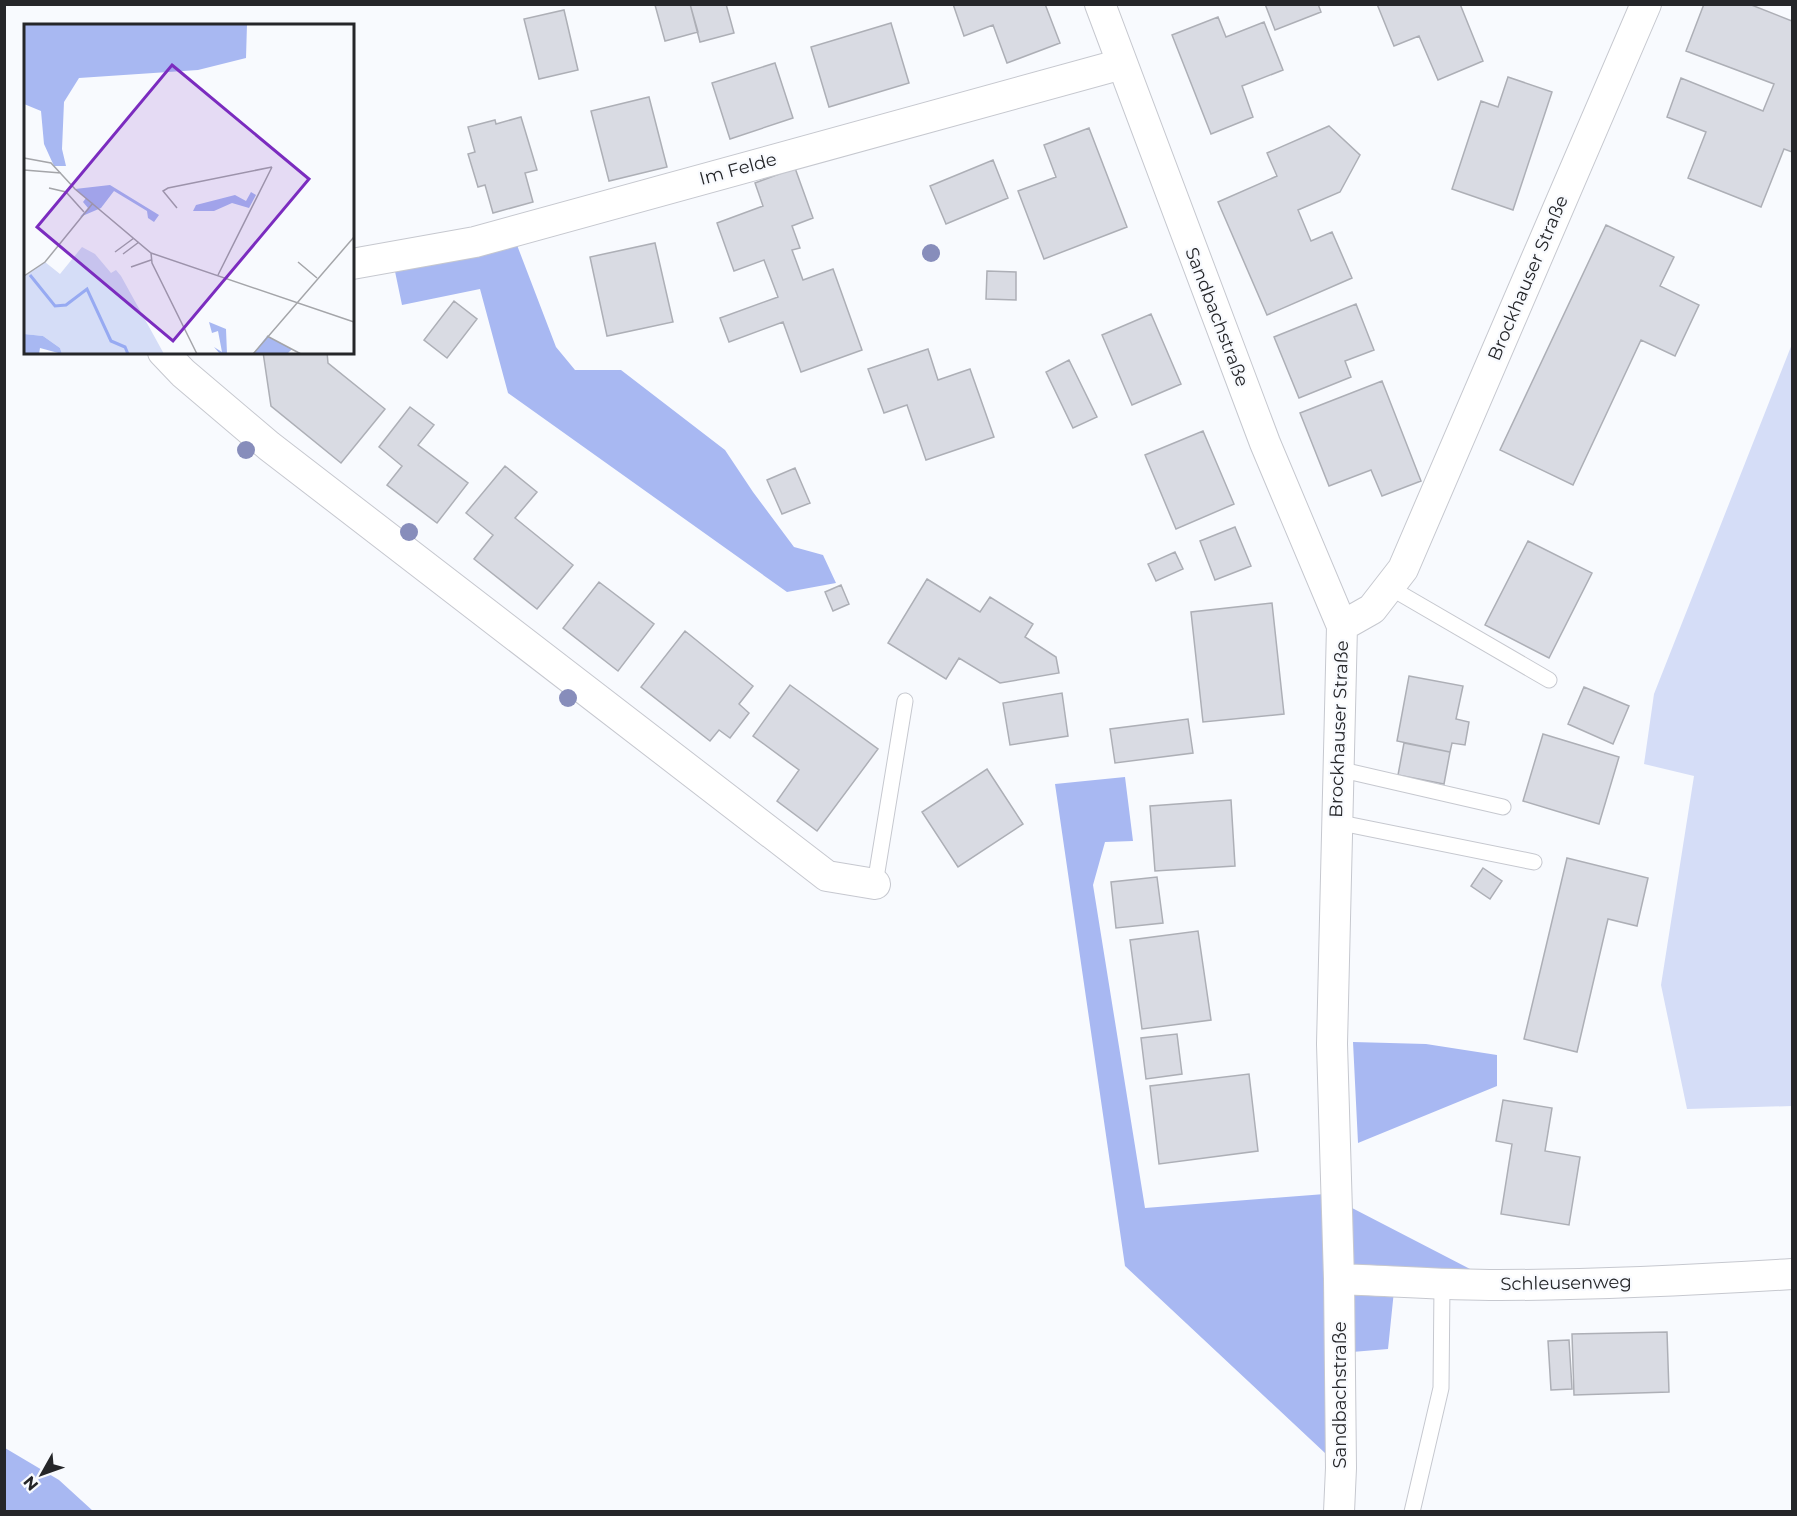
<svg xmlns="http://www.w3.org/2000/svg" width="1797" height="1516" viewBox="0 0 1797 1516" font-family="Montserrat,sans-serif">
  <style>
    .green { fill: #d5ddf7 }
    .forest { fill: #a8b8f2 }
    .building { fill: #d9dbe3; stroke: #adafb6; stroke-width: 1.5 }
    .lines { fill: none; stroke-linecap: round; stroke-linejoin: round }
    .service-casing { stroke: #c6c8cf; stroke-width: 17 }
    .minor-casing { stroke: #c6c8cf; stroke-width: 32 }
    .service { stroke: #fff; stroke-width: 15 }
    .minor { stroke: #fff; stroke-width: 30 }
    .tree { fill: #878dbb }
    .labels { text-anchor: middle; stroke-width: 4.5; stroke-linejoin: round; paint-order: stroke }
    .street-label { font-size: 18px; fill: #252629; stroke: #f8fafe }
    .inset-river { fill: none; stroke: #97aaf2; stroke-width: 3 }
    .inset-road { fill: none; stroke: #a4a5a9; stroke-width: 1.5 }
    .view { fill: #7b2cbf; fill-opacity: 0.15; stroke: #7b2cbf; stroke-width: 3 }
    .inset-edge { fill: none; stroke: #252629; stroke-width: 3 }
  </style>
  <rect width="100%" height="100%" fill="#f8fafe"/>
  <!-- green -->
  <path class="green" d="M1792 344V1106L1687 1109 1661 985 1694 776 1644 764 1654 694Z"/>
  <!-- forest -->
  <path class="forest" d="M512 232 556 347 575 370H621L725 450 753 492 794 547 823 555 836 583 787 592 508 393 480 289 402 305 392 257Z
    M1125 777 1133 841 1105 842 1093 885 1145 1208 1325 1194 1501 1285 1395 1281 1388 1349 1340 1353 1341 1468 1125 1266 1055 784Z
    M1353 1042 1426 1044 1497 1055V1086L1358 1143Z
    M5 1448 59 1480 93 1511H5Z"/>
  <!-- building -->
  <path class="building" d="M690 4 698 32 665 41 655 5Z
    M690 4H726L734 33 700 42Z
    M953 4H1045L1060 43 1007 63 993 25 964 36Z
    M1265 4H1318L1321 12 1275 30Z
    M1377 4H1460L1483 61 1438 80 1419 36 1394 46Z
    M1704 4H1749L1792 21V152L1784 149 1761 207 1688 178 1706 132 1667 117 1681 78 1763 111 1774 84 1686 51Z
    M564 10 578 70 539 79 524 19Z
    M1218 17 1226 37 1264 22 1283 70 1242 86 1253 117 1211 134 1172 35Z
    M891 23 909 83 829 107 811 47Z
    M775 63 793 118 730 139 712 83Z
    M1508 77 1552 92 1513 210 1452 189 1481 101 1498 107Z
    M649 97 667 167 609 181 591 111Z
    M521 117 537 170 525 173 533 202 493 213 485 185 478 187 468 154 475 152 468 127 495 120 496 124Z
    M1329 126 1360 155 1340 192 1298 210 1311 241 1332 232 1352 278 1267 315 1218 202 1277 176 1267 153Z
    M1089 128 1127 227 1044 259 1018 191 1056 177 1044 145Z
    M993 160 1008 198 946 224 930 186Z
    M795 168 813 218 792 226 800 248 792 250 803 280 833 269 862 350 801 372 783 322 729 342 720 318 778 297 764 260 734 271 717 223 763 206 755 183Z
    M1606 225 1674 257 1660 286 1699 305 1675 356 1641 340 1573 485 1500 450Z
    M655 243 673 322 607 336 590 257Z
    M987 271 1016 272V300L986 299Z
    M454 301 477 319 447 358 424 340Z
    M1356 304 1374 350 1345 361 1351 377 1299 398 1274 337Z
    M1151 314 1181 384 1132 405 1102 335Z
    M928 349 938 380 970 369 994 437 926 460 907 405 884 413 868 369Z
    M263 352H327L328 363 385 409 341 463 271 406Z
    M1069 360 1097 417 1073 428 1046 372Z
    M1382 381 1421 481 1382 496 1371 470 1329 486 1300 413Z
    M410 407 434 425 418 445 468 483 437 523 387 485 402 466 379 447Z
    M1203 431 1234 504 1176 529 1145 455Z
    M505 466 537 492 515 518 573 565 537 609 474 559 493 535 466 513Z
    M795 468 810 503 782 514 767 480Z
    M1235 527 1251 566 1215 580 1200 541Z
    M1528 541 1592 573 1549 658 1485 625Z
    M1175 552 1183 569 1156 581 1148 564Z
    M927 579 980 612 990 597 1033 624 1025 637 1056 657 1059 673 1000 683 959 658 946 679 888 643Z
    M599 582 654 624 618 671 563 628Z
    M841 585 849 604 833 611 825 592Z
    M1272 603 1284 714 1203 722 1191 612Z
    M685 631 753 686 739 704 749 713 730 738 719 730 710 741 641 687Z
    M1409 676 1463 686 1456 719 1469 722 1465 745 1452 743 1450 752 1397 741Z
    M790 685 878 749 817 831 777 801 799 770 753 736Z
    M1584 687 1629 706 1613 744 1568 724Z
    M1062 693 1068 736 1010 745 1003 703Z
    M1188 719 1193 753 1115 763 1110 729Z
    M1543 734 1619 757 1599 824 1523 801Z
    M1404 743 1450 752 1444 784 1398 775Z
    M987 769 1023 824 958 867 922 812Z
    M1231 800 1235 866 1155 871 1150 806Z
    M1567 858 1648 878 1637 926 1608 919 1577 1052 1524 1039Z
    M1483 868 1502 881 1490 899 1471 886Z
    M1157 877 1163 923 1116 928 1111 882Z
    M1198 931 1211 1020 1142 1029 1130 940Z
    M1177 1034 1182 1074 1146 1079 1141 1038Z
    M1249 1074 1258 1151 1159 1164 1150 1086Z
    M1503 1100 1552 1108 1545 1151 1580 1157 1569 1225 1501 1214 1512 1144 1496 1141Z
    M1667 1332 1669 1392 1574 1395 1572 1334Z
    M1569 1340 1572 1389 1551 1390 1548 1341Z"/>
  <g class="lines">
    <defs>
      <path id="service" d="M1389 587 1549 680
        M1338 769 1503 807
        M1336 822 1534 862
        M875 884 905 701
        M1412 1512 1441 1388 1442 1285"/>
      <path id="minor" d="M1100 4 1265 443 1342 626 1332 1044 1339 1279 1341 1468 1339 1512
        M352 264 475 242 1122 64
        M163 352 183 373 269 446 827 876 875 884
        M1342 626 1372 609 1403 569 1646 4
        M1339 1279C1393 1281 1446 1285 1499 1285 1597 1285 1695 1280 1792 1274"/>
    </defs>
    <!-- service casing -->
    <use href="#service" class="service-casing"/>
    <!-- minor casing -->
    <use href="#minor" class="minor-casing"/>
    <!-- service -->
    <use href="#service" class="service"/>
    <!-- minor -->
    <use href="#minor" class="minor"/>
  </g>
  <!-- trees -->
  <g class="tree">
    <circle cx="931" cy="253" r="9"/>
    <circle cx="246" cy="450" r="9"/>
    <circle cx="409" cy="532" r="9"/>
    <circle cx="568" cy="698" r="9"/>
  </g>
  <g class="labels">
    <!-- street labels -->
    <g class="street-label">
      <text transform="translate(738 169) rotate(-15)" y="6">Im Felde</text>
      <text transform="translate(1528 278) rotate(-67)" y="6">Brockhauser Straße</text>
      <text transform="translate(1217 317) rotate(69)" y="6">Sandbachstraße</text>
      <text transform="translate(1339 729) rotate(-88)" y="6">Brockhauser Straße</text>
      <text transform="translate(1566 1283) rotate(-1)" y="6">Schleusenweg</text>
      <text transform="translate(1340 1395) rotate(-90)" y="6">Sandbachstraße</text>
    </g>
  </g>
  <!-- overview -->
  <g transform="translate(24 24)">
    <rect width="330" height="330" fill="#f8fafe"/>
    <path d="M58 223 71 230 87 249 92 246 97 252 140 330H38L36 324 19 312 0 310V252L21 238 36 250Z" fill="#d5ddf7"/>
    <path d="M0 0H223L222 34 174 46 55 54 40 78 38 125 42 142H30L20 120 17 87 0 80ZM86 161 135 191 130 198 124 194 123 187 90 167 77 184 56 193 64 184 59 178 62 174 51 165ZM227 168 232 171 225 184 208 179 190 187H169L172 181 211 171 222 177ZM185 298 202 305 203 330H196L190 323 198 328 194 307 188 309ZM0 310 19 312 36 324 38 330 16 324 15 330H0ZM243 312 268 325 263 330H229Z" fill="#a8b8f2"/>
    <path class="inset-river" d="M6 251 31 282 42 281 63 265 87 317 101 323 104 330"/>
    <path class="inset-road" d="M0 134 27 139 51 165 127 229 330 298M0 146 37 149M25 164 42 168 60 188M153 184 139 167 144 164 248 143M91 228 110 214M127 229 128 239 173 330M99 230 115 218M274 238 293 254M107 243 127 236M194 251 248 143M0 252 21 238 69 179M243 312 277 330M229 330 330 213"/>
    <path class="view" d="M148 41 285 155 149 317 13 203Z"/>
    <rect width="330" height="330" class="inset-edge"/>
  </g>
  <!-- border -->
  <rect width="1797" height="1516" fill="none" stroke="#252629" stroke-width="12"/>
  <!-- north arrow -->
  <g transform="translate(42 1474) rotate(230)" stroke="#f8fafe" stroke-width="4.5" paint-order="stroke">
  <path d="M0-4.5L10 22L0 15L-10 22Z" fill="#252629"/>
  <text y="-9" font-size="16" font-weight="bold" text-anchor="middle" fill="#252629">N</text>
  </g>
</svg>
